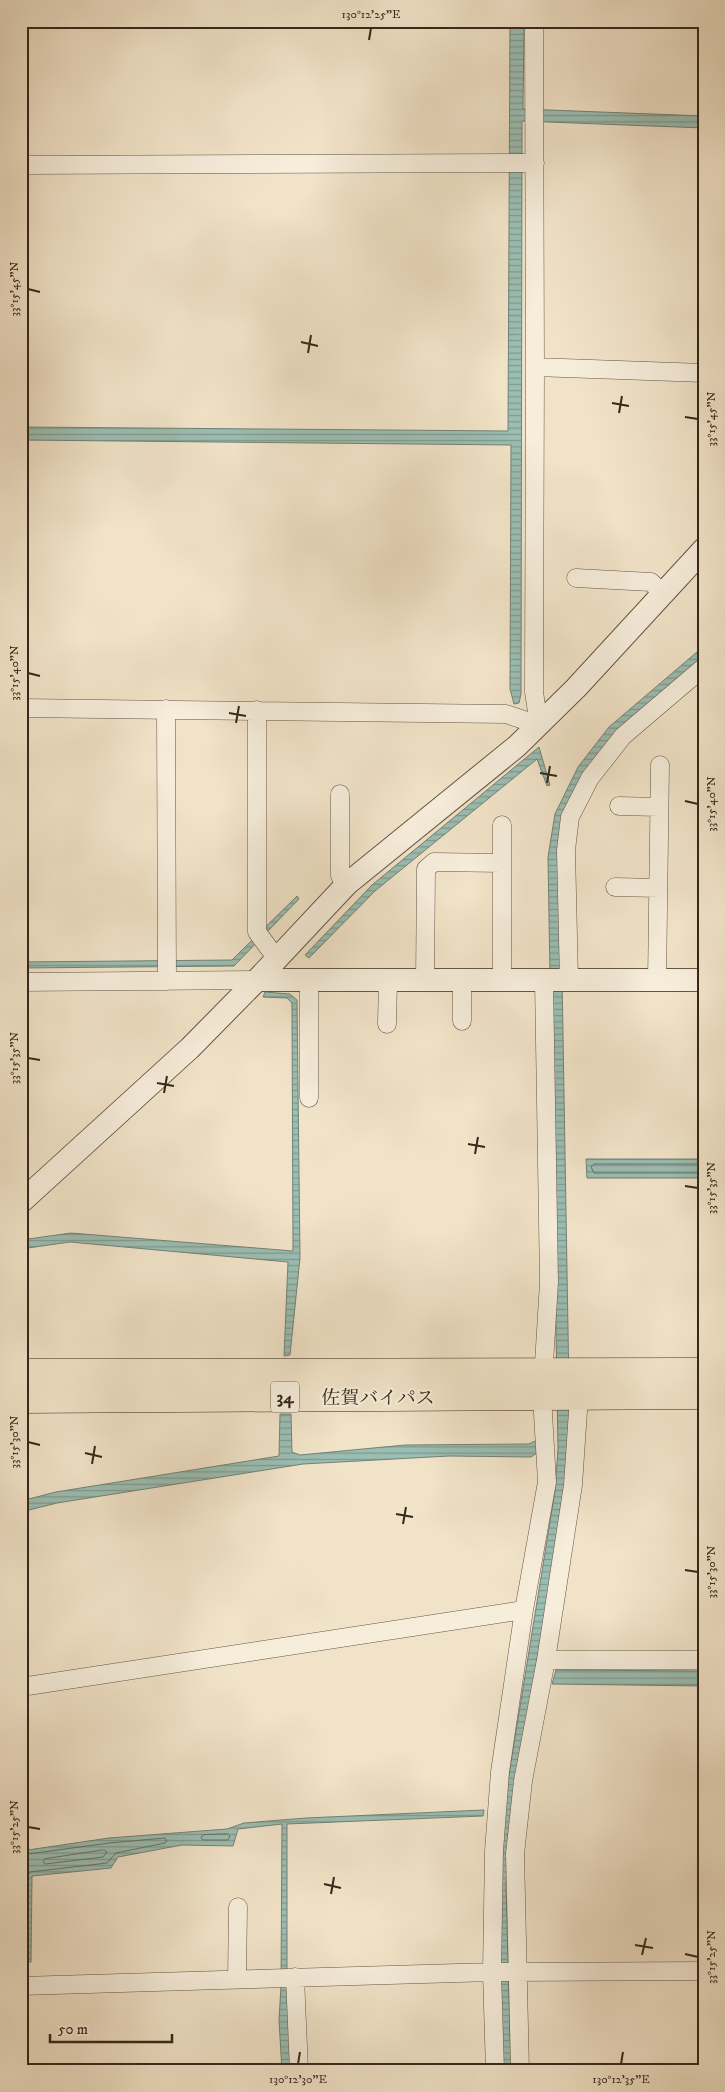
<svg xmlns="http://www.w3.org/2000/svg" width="725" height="2092" viewBox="0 0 725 2092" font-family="'IM FELL DW Pica','Noto Serif JP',serif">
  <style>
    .water { fill: url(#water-rules); stroke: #728276 }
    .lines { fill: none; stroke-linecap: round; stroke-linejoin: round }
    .shore { stroke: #687266; stroke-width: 1 }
    .minor-casing { stroke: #645646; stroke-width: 19 }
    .tertiary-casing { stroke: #645646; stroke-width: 24 }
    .trunk-casing { stroke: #35271a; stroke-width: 29 }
    .minor { stroke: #f6eddb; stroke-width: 18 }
    .tertiary { stroke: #f6eddb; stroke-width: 22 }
    .trunk { stroke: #f1e3c8; stroke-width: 28 }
    .ticks { fill: none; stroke: #35271a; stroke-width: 2 }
    .labels { text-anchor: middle; stroke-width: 4.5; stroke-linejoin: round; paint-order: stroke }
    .shield { fill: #f6eddb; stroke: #6f6254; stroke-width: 1 }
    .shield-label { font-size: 18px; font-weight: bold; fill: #35271a }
    .street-label { font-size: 19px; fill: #35271a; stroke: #f6eddb }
    .neatline { fill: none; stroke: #35271a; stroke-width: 2 }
    .ticks-label { font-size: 12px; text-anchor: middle; fill: #35271a }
  </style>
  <defs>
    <pattern id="water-rules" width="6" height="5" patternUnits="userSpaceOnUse" patternTransform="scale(1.25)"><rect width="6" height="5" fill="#9bbeb3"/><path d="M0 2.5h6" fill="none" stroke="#7f9a91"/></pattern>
  </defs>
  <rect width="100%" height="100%" fill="#f1e3c8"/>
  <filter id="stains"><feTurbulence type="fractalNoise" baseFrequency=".004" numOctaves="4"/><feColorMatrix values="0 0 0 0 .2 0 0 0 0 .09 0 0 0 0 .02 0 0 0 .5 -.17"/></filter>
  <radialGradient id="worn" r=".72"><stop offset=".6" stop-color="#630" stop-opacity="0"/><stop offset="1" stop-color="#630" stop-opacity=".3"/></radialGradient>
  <!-- water -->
  <path class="water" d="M510 21H524L523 109 704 116V128L522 121 521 694 519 703 514 704 510 689 511 445 21 440V427L508 431Z
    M704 646V660L618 734 560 858 570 1448 565 1491 508 1835 506 1888 511 2071H503L498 1888 507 1787 555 1491 558 1449 548 857 555 814 578 767 609 727Z
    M539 747 550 785 547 786 537 759 375 891 309 958 305 955 372 885Z
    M297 896 299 899 234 966 21 968V962L232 960Z
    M265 992 290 994 297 1000 300 1258 290 1355 284 1356 288 1262 70 1242 21 1249V1240L71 1233 293 1251 292 1003 287 998 263 997Z
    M586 1159H704V1178H587Z
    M280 1414H291L292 1452 300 1455 405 1445 529 1444 537 1440V1453L531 1457 449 1456 303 1464 57 1503 21 1512V1501L56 1492 279 1456Z
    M556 1670 704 1671V1686L552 1684Z
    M484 1810 483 1816 287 1824V1987L291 2071H282L279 2020 281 1986 282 1824 238 1829 233 1846 182 1845 118 1857 111 1868 32 1876 31 1962H21V1851L109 1838 227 1829 244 1823 306 1818Z"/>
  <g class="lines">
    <!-- shore -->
    <path class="shore" d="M704 1164H594L591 1167 594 1173H704
      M228 1834 230 1836 228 1840H203L201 1838 203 1835Z
      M104 1850 107 1852 103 1857 45 1864 43 1862 45 1859Z
      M21 1855 109 1843 165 1838 167 1841 165 1843 116 1853 107 1863 30 1872 27 1877 26 1954 21 1957"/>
    <defs>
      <path id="minor" d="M21 165 535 163
        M535 367 704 373
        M576 578 651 582 662 593
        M21 708 506 714 539 725 534 692 535 367 534 21
        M166 709 167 981
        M257 710V932L277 959
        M340 794V876L347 884
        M619 806 659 807
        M615 887 658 888
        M425 981 426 869 434 862 502 863
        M502 981V825
        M569 981 566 850 570 817 590 778 623 736 704 667
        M657 981 660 765
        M21 982 257 980
        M462 1021V981
        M387 1024 388 980
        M309 1098V980
        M546 1660 573 1485 579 1396
        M21 1687 524 1610
        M295 1977 299 2071
        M237 1979 238 1907
        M21 1986 492 1972 704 1971
        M495 2071 492 1972 494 1851 500 1772 524 1610 547 1482 542 1396 549 1282 544 981
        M520 2071 515 1854 523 1781 546 1660H704"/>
      <path id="tertiary" d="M257 980H704
        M21 1202 190 1048 257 980 347 884 517 746 576 688 704 549"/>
      <path id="trunk" d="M21 1373 704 1372
        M21 1399 704 1395"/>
    </defs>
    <!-- minor casing -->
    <use href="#minor" class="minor-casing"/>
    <!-- tertiary casing -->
    <use href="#tertiary" class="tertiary-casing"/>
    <!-- trunk casing -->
    <use href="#trunk" class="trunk-casing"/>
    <!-- minor -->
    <use href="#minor" class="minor"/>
    <!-- tertiary -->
    <use href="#tertiary" class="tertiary"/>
    <!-- trunk -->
    <use href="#trunk" class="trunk"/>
  </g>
  <!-- ticks -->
  <path class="ticks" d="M369 40 371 28M28 289 40 292M301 342 318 346M308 353 311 335M612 403 629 406M619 413 622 396M685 417 698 419M28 673 40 676M229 713 246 716M236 723 239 706M540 773 557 776M547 783 550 766M685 801 698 804M28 1058 40 1060M157 1083 174 1086M164 1093 167 1076M468 1144 485 1147M475 1154 478 1137M685 1186 698 1188M28 1442 40 1445M85 1453 102 1457M92 1464 95 1446M396 1514 413 1517M403 1524 406 1507M685 1570 698 1572M28 1827 40 1829M324 1884 341 1888M331 1894 334 1877M635 1945 653 1948M685 1954 698 1957M642 1955 646 1938M298 2064 300 2052M621 2064 623 2052"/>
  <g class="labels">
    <!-- shield labels -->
    <rect class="shield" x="271" y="1381.5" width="28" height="31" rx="4"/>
    <g class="shield-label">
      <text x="285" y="1403">34</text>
    </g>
    <!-- street labels -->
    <g class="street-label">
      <text x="378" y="1404">佐賀バイパス</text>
    </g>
  </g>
  <!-- margin -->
  <rect width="725" height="2092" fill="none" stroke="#f1e3c8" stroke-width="55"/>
  <!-- scale -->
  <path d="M50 2034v8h122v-8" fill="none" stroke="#35271a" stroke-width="2.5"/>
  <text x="58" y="2034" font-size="15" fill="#35271a" stroke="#f6eddb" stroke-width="4" paint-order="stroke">50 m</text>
  <rect x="28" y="28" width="670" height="2036" class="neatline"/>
  <g class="ticks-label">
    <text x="371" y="18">130°12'25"E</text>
    <text transform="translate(14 289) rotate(-90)" y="4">33°15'45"N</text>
    <text transform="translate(711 419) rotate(-90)" y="4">33°15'45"N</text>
    <text transform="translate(14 673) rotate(-90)" y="4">33°15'40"N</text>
    <text transform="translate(711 804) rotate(-90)" y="4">33°15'40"N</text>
    <text transform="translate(14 1058) rotate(-90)" y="4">33°15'35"N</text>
    <text transform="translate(711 1188) rotate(-90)" y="4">33°15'35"N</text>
    <text transform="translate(14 1442) rotate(-90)" y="4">33°15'30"N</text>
    <text transform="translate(711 1572) rotate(-90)" y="4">33°15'30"N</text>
    <text transform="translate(14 1827) rotate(-90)" y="4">33°15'25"N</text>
    <text transform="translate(711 1957) rotate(-90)" y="4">33°15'25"N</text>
    <text x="298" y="2083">130°12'30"E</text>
    <text x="621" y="2083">130°12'35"E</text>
  </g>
  <rect width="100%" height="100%" filter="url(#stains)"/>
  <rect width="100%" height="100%" fill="url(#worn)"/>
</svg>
